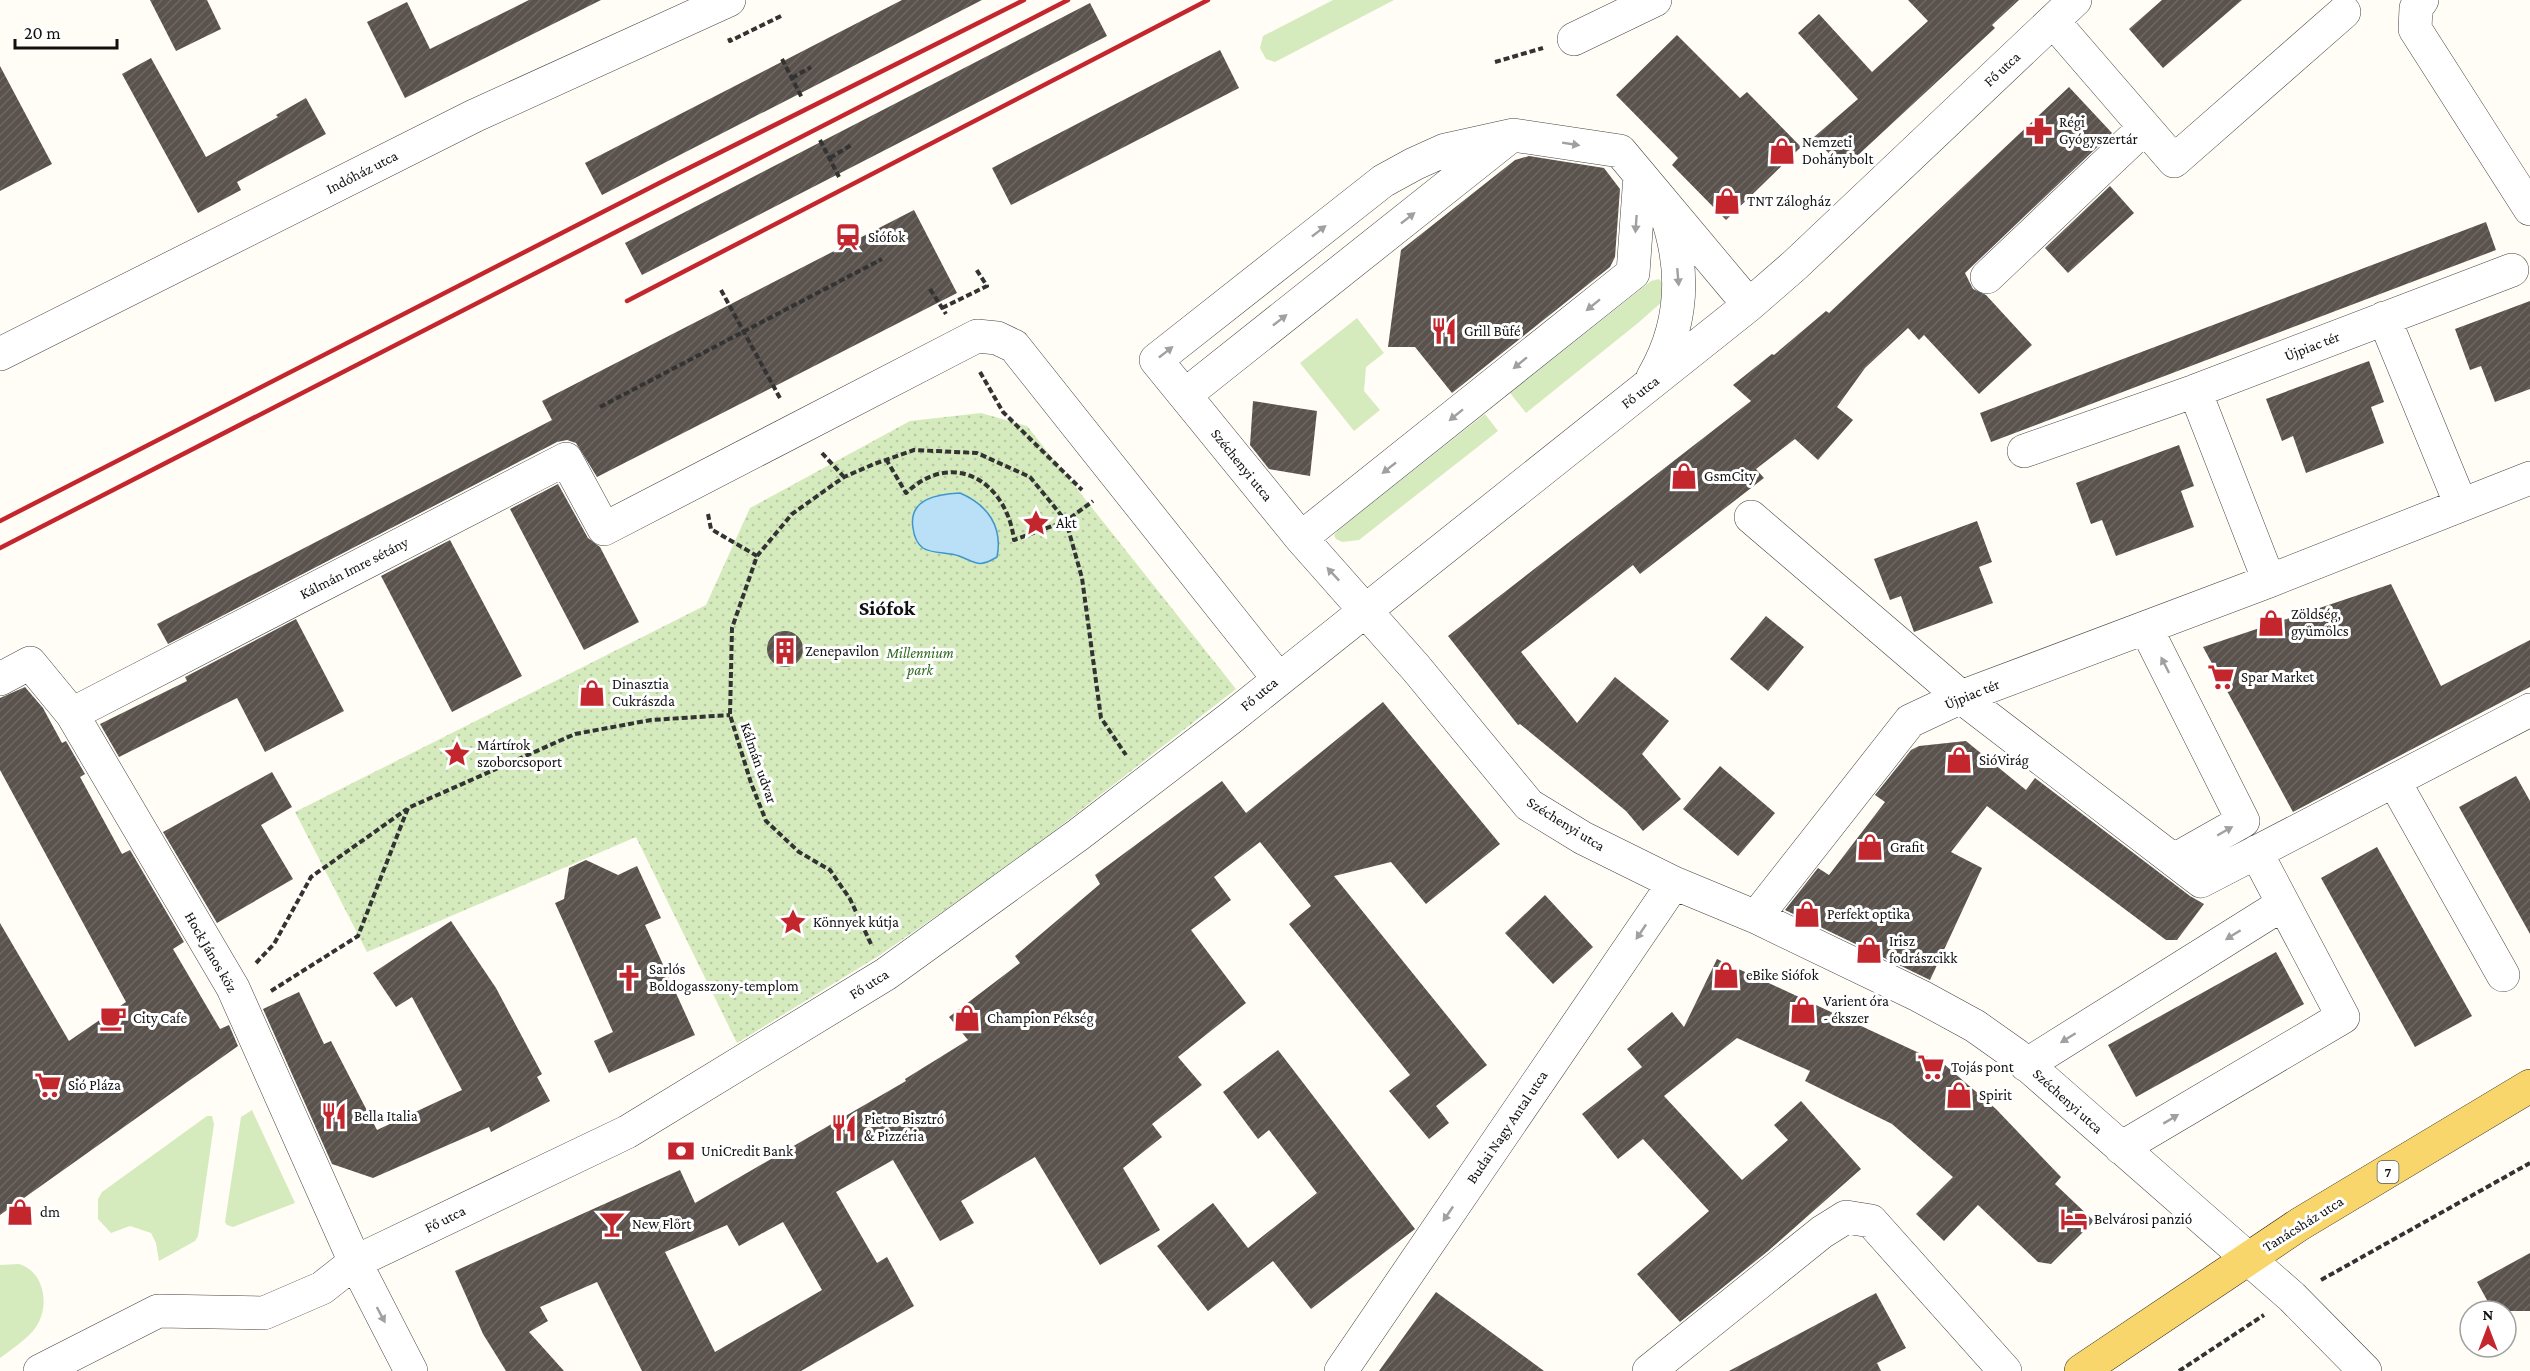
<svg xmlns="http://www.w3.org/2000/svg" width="2530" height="1371" viewBox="0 0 2530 1371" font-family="'Crimson Pro',serif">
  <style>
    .grass { fill: #d5ebbd }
    .park { fill: url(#park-dots) }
    .water { fill: #b9e0f7; stroke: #3f96cf; stroke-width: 1.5 }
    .building { fill: url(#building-hatch); fill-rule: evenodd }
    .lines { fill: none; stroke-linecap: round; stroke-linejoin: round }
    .minor-casing { stroke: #444; stroke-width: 34 }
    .major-casing { stroke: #222; stroke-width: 34 }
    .path { stroke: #333; stroke-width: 4; stroke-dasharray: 6 3; stroke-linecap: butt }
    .minor { stroke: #fff; stroke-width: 33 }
    .major { stroke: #f9d66b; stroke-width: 33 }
    .rail { stroke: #c4262e; stroke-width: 4.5 }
    .oneway { fill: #a0a0a0 }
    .labels { text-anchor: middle; stroke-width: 6; stroke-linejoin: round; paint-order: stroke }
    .shield { fill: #fff; stroke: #585858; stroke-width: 1.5 }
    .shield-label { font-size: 14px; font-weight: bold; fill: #111 }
    .street-label { font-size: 15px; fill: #111; stroke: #fff }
    .poi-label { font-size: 15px; fill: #111; stroke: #fff; text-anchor: start }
    .park-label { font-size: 15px; font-style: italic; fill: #2f6b1f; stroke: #fff }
    .district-label { font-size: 21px; font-weight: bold; fill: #111; stroke: #fff }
  </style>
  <defs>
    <pattern id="park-dots" width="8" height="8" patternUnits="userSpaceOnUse" patternTransform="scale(1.5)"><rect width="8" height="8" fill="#d5ebbd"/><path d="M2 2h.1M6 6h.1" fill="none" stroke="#b6c8a1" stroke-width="1.8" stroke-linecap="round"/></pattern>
    <pattern id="building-hatch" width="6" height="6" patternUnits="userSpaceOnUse" patternTransform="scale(1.5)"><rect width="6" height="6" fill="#5a524d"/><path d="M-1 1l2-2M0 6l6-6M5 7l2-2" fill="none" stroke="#6d6662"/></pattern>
  </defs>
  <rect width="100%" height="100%" fill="#fffdf5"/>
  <!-- grass -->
  <path class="grass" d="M1333 0H1394L1275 62 1266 59 1260 48 1263 36Z
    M1659 279 1671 294 1638 323 1526 413 1510 393 1651 281Z
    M1357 318 1384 353 1366 367 1364 391 1380 410 1354 431 1300 363Z
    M1485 414 1498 431 1359 540 1342 542 1336 539 1334 535 1338 530Z
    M252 1110 295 1203 233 1227 227 1225 225 1222 241 1117Z
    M207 1116H212L214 1124 198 1236 195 1241 159 1261 156 1243 151 1233 130 1226 111 1233 98 1219V1199L102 1192Z
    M19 1264C46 1272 51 1310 33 1331 24 1341 11 1350 0 1358V1265Z"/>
  <!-- park -->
  <path class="park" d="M981 413 1027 426 1236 689 1017 860 880 955 737 1043 636 837 367 952 295 812 706 605 750 508 910 421Z"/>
  <!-- water -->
  <path class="water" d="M960 493C988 505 1003 527 997 557 979 568 977 563 959 556 948 552 932 554 923 548 916 543 914 536 913 528 908 498 939 494 960 493Z"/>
  <!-- building -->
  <path class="building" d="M150 0H207L221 29 176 51Z
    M529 0H601L405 98 367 22 407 2 430 49Z
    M902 0H982L602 195 585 163Z
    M1908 0H2019L1992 25 1995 28 1843 169 1814 137 1858 99 1798 33 1819 14 1872 72 1928 21Z
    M2162 0H2242L2163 68 2129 29Z
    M1090 3 1107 36 642 275 625 243Z
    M1677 35 1740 98 1747 92 1801 147 1726 220 1672 165 1678 158 1616 95Z
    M1220 50 1239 88 1011 205 992 168Z
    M151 58 206 157 278 117 276 115 306 98 326 134 237 182 241 190 198 213 122 74Z
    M0 66 52 164 0 191Z
    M2069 87 2112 133 1965 273 1973 289 1986 295 2032 345 1979 394 1924 335 1919 340 1908 328 1865 368 1837 407 1853 420 1818 460 1795 439 1756 469 1764 478 1640 574 1633 565 1521 652 1577 723 1615 677 1669 721 1642 754 1681 799 1643 831 1626 811 1520 724 1518 725 1448 636 1751 401 1733 385 1772 354 1774 355 1826 311 1829 313Z
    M1529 156 1604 168 1620 189 1615 257 1610 267 1452 393 1415 347H1388L1401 250 1515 160Z
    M2110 186 2134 213 2068 273 2045 248Z
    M914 210 957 293 597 477 576 443 567 440 557 442 168 644 157 624 552 420 542 401Z
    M2486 222 2496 250 1991 442 1980 413Z
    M2530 301V389L2495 402 2481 366 2470 370 2455 329Z
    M2369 361 2384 402 2371 407 2384 443 2306 473 2293 436 2282 441 2266 399Z
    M1253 401 1317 411 1310 476 1269 469 1250 445Z
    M2179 445 2194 486 2181 491 2194 527 2116 556 2102 520 2091 524 2076 483Z
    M558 484 588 538 600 547 639 622 584 650 510 509Z
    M1977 521 1992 562 1979 567 1993 603 1914 632 1901 596 1890 600 1874 559Z
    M450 540 522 676 452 712 381 576Z
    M2391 584 2441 686 2530 640V687L2293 812 2203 647Z
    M1766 616 1804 647 1768 691 1730 659Z
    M296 619 344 711 265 752 237 698 119 757 100 724 187 681 185 677Z
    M767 649a18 18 0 1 1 36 0a18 18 0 1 1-36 0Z
    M25 687 43 708 62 743 66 741 85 774 80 777 122 854 130 850 184 942 173 949 220 1029 229 1025 238 1046 0 1215V923L69 1041 126 1002 0 770V698Z
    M1383 702 1500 844 1426 904 1391 862 1334 876 1487 1065 1436 1106 1449 1123 1429 1139 1389 1091 1410 1075 1289 924 1311 906 1260 842 1214 877 1231 900 1191 930 1246 1003 1178 1057 1202 1085 1152 1124 1162 1137 1123 1168 1160 1230 1100 1265 1035 1157 961 1201 974 1223 940 1241 893 1160 836 1192 877 1263 887 1257 914 1306 801 1371H642L597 1282 540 1307 548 1321 529 1332 564 1371H506L483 1334 455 1271 680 1170 695 1203 906 1081 905 1079 968 1040 949 1017 1020 963 1015 956 1100 884 1095 875 1222 781 1246 813ZM783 1222 822 1290 715 1352 665 1252 727 1225 739 1246Z
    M1966 741 2026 790 2035 778 2190 896 2204 904 2177 940H2166L1987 806 1951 852 1982 868 1930 980 1785 910 1818 868 1829 875 1885 802 1875 795 1911 750 1919 746Z
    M1720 766 1775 813 1738 856 1683 809Z
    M272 772 292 807 261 825 293 879 217 923 163 832Z
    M2516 776 2530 801V934L2459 807Z
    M2377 847 2472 1016 2415 1047 2321 878Z
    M586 860 618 875 637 866 661 918 645 925 695 1035 609 1073 594 1041 613 1032 555 903 564 899 569 868Z
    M1545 895 1593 947 1553 984 1505 933Z
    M451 921 496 988 542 1074 537 1077 550 1101 491 1132 489 1127 373 1178 332 1164 263 1009 299 992 324 1044 331 1041 377 1130 462 1090 412 997 396 1007 373 973Z
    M2276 952 2304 1004 2136 1097 2108 1045Z
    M1717 959 1945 1065 1996 1109 2061 1177 2055 1184 2094 1221 2051 1264 2038 1262 1978 1205 1944 1241 1916 1214 1953 1177 1892 1124 1805 1081 1810 1071 1737 1038 1664 1096 1742 1180 1788 1140 1774 1125 1801 1101 1861 1169 1768 1251 1680 1322 1637 1274 1709 1211 1643 1139 1618 1159 1582 1114 1642 1067 1627 1049 1672 1012 1684 1027Z
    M1278 1050 1415 1229 1311 1309 1273 1261 1208 1311 1157 1246 1213 1203 1248 1248 1317 1193 1269 1130 1258 1139 1223 1092Z
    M2530 1253V1311H2493L2477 1282Z
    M1436 1292 1544 1371H1379Z
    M1876 1293 1906 1348 1877 1363 1881 1371H1729Z"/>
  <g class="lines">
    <defs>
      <path id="minor" d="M2422 0 2416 8 2415 29 2530 209
        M2053 21 2174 161 2344 12
        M1574 39 1655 0
        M1987 277 2144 128
        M1749 305 1620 151 1513 135 1445 150 1414 164 1383 181 1156 360 1301 538 1416 668 1529 805 1583 838 1674 883 1756 917 1920 996 1975 1026 2016 1055 2292 1297 2365 1371
        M2384 318 2461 505
        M0 354 474 116 729 0
        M1653 377C1684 324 1686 269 1665 211
        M1185 395 1507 139
        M2024 451 2195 391
        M1751 517 1961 697 2201 881 2530 710
        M1301 538 1633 273 1640 175
        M2269 581 2195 391 2512 270
        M2146 628 2243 821 2174 860
        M0 679 30 663 72 714 233 988 355 1262 411 1371
        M72 714 566 459 604 529 977 336 997 338 1014 346 1278 678
        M2394 781 2503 975
        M1756 917 1910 721 1961 697 2269 581 2530 478
        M2026 1065 2283 904
        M2121 1148 2343 1017 2256 852
        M40 1371 158 1311 264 1313 322 1288 355 1262 627 1132 886 974 1078 835 1232 717 1749 305 1795 265 2075 0
        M1341 1371 1674 883
        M1649 1371 1822 1232 1846 1217 1871 1221 2005 1371"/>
      <path id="major" d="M2081 1371 2300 1224 2530 1086"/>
    </defs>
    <!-- minor casing -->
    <use href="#minor" class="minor-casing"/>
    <!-- major casing -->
    <use href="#major" class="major-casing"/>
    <!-- path -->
    <path class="path" d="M729 38 730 41 783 15
      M782 59 802 98
      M1495 62 1543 48
      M792 78 811 67
      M820 140 839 177
      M830 158 853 144
      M930 289 946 314
      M721 290 781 400
      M942 308 987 286 976 269
      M980 372 1003 412 1082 490
      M600 407 882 259
      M822 453 844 477
      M886 459 906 493C953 448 1007 482 1014 540L1066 521 1093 501
      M708 514 711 529 757 556
      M871 944 850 899 830 870 799 852 766 821 751 783 730 715 732 628 757 556 792 514 844 477 874 464 914 450 977 453 1030 477 1066 521 1082 578 1101 718 1126 755
      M256 963 274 944 311 877 407 809
      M271 991 358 936 408 808 575 734 651 720 730 715
      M2321 1280 2530 1163
      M2179 1371 2264 1315"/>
    <!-- minor -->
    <use href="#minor" class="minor"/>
    <!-- major -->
    <use href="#major" class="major"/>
    <!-- rail -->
    <path class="rail" d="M627 301 1208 0
      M0 521 671 177 1024 0
      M0 548 1068 0"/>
  </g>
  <!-- one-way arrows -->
  <defs><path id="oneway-solid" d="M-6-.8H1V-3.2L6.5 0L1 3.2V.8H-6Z" transform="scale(1.5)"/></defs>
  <g class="oneway">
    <use href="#oneway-solid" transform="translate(1571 144) rotate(9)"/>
    <use href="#oneway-solid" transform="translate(1408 218) rotate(-38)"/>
    <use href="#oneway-solid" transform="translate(1636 224) rotate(94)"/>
    <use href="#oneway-solid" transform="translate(1319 231) rotate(-38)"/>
    <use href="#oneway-solid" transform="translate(1678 277) rotate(85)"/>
    <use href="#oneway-solid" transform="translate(1593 305) rotate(141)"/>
    <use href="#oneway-solid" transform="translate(1280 320) rotate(-38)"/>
    <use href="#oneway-solid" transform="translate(1166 352) rotate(-38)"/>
    <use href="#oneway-solid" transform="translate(1520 363) rotate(141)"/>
    <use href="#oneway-solid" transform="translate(1456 415) rotate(141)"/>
    <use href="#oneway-solid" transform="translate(1389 468) rotate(142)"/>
    <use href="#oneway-solid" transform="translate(1333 574) rotate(-133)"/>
    <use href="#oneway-solid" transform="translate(2165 665) rotate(-117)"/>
    <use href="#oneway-solid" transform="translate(2225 831) rotate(-30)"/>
    <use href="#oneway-solid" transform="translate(1641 932) rotate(124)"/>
    <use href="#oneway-solid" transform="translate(2233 935) rotate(148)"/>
    <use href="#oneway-solid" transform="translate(2068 1038) rotate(148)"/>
    <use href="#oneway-solid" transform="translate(2171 1119) rotate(-31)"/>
    <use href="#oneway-solid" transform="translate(1448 1214) rotate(124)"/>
    <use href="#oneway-solid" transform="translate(381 1315) rotate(62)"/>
  </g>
  <!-- icons -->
  <defs>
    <symbol id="pharmacy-bare" viewBox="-9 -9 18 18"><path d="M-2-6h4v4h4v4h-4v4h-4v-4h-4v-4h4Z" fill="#c4262e" stroke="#fff" stroke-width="2.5" paint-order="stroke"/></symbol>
    <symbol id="shop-bare" viewBox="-9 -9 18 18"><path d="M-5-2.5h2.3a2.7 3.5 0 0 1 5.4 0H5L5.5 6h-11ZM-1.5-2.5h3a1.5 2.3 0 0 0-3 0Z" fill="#c4262e" stroke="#fff" stroke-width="2.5" paint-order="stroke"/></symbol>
    <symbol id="station-bare" viewBox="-9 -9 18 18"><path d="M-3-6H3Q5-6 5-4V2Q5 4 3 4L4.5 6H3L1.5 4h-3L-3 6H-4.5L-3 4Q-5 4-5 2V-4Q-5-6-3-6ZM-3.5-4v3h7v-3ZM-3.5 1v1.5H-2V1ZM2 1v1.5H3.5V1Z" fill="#c4262e" stroke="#fff" stroke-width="2.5" paint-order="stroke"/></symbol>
    <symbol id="restaurant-bare" viewBox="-9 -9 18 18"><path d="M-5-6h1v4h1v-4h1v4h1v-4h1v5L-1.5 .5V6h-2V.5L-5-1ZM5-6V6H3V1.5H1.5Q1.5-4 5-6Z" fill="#c4262e" stroke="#fff" stroke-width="2.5" paint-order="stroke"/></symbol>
    <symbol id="sight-bare" viewBox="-9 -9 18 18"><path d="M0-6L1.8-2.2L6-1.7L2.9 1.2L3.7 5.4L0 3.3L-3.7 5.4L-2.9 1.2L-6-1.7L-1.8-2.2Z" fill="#c4262e" stroke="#fff" stroke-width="2.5" paint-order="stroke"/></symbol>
    <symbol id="building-bare" viewBox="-9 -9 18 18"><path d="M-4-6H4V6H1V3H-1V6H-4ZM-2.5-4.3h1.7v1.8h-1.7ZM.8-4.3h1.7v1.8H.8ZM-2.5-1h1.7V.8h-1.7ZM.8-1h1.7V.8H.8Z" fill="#c4262e" stroke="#fff" stroke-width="2.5" paint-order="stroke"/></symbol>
    <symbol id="supermarket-bare" viewBox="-9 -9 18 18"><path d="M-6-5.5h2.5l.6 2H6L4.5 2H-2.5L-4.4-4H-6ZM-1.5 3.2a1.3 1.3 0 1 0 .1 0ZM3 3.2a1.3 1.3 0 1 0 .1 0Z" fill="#c4262e" stroke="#fff" stroke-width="2.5" paint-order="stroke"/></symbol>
    <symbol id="church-bare" viewBox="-9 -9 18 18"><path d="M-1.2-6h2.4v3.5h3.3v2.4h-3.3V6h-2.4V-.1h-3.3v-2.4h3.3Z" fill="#c4262e" stroke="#fff" stroke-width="2.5" paint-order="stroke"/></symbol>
    <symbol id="cafe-bare" viewBox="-9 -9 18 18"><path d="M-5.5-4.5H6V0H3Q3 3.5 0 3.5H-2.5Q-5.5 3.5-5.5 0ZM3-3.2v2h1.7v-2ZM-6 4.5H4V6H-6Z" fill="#c4262e" stroke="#fff" stroke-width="2.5" paint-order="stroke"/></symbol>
    <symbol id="bank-bare" viewBox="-9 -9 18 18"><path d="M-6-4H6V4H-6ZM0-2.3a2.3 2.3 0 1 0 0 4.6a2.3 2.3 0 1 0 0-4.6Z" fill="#c4262e" stroke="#fff" stroke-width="2.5" paint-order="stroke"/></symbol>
    <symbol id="hotel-bare" viewBox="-9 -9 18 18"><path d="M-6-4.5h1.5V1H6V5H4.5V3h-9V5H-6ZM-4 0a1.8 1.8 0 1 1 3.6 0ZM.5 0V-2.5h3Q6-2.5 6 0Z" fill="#c4262e" stroke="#fff" stroke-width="2.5" paint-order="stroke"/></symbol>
    <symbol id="bar-bare" viewBox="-9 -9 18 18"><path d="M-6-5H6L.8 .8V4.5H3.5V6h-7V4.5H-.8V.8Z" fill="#c4262e" stroke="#fff" stroke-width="2.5" paint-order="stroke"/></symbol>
  </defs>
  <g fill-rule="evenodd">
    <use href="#pharmacy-bare" x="2020" y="112" width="38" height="38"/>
    <use href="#shop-bare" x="1763" y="132" width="38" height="38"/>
    <use href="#shop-bare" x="1708" y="182" width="38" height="38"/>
    <use href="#station-bare" x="829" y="218" width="38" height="38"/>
    <use href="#restaurant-bare" x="1425" y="312" width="38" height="38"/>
    <use href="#shop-bare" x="1665" y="457" width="38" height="38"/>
    <use href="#sight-bare" x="1017" y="504" width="38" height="38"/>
    <use href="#shop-bare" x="2252" y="604" width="38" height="38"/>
    <use href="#building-bare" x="766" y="632" width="38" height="38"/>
    <use href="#supermarket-bare" x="2202" y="658" width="38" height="38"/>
    <use href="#shop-bare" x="573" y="674" width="38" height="38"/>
    <use href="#sight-bare" x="438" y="735" width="38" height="38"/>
    <use href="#shop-bare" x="1940" y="741" width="38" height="38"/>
    <use href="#shop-bare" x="1851" y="828" width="38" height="38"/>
    <use href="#shop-bare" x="1788" y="895" width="38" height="38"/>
    <use href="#sight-bare" x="774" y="903" width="38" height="38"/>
    <use href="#shop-bare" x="1850" y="931" width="38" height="38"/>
    <use href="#shop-bare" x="1707" y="956" width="38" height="38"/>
    <use href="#church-bare" x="610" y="959" width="38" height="38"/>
    <use href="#shop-bare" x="1784" y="991" width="38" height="38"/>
    <use href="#cafe-bare" x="94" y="999" width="38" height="38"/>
    <use href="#shop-bare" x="948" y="999" width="38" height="38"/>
    <use href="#supermarket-bare" x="1912" y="1048" width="38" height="38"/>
    <use href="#supermarket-bare" x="29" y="1066" width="38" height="38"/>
    <use href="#shop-bare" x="1940" y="1076" width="38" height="38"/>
    <use href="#restaurant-bare" x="315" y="1097" width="38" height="38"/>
    <use href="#restaurant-bare" x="825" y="1109" width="38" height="38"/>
    <use href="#bank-bare" x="662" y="1132" width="38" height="38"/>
    <use href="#shop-bare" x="1" y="1193" width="38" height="38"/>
    <use href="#hotel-bare" x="2055" y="1200" width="38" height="38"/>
    <use href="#bar-bare" x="593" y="1205" width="38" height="38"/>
  </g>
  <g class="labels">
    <!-- shield labels -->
    <rect class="shield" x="2377.5" y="1161" width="21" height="22" rx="4.5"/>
    <g class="shield-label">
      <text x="2388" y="1177">7</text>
    </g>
    <!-- street labels -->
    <g class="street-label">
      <text transform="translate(2002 69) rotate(-43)" y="5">Fő utca</text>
      <text transform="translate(362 172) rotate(-27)" y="5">Indóház utca</text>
      <text transform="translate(2312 346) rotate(-21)" y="5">Újpiac tér</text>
      <text transform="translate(1640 392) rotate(-38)" y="5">Fő utca</text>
      <text transform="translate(1242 465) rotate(51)" y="5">Széchenyi utca</text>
      <text transform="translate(354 568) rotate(-27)" y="5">Kálmán Imre sétány</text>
      <text transform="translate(1259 694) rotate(-40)" y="5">Fő utca</text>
      <text transform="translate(1972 694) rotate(-22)" y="5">Újpiac tér</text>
      <text transform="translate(759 763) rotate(71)" y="5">Kálmán udvar</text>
      <text transform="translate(1566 824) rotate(32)" y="5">Széchenyi utca</text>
      <text transform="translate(211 952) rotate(60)" y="5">Hock János köz</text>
      <text transform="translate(869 984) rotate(-32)" y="5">Fő utca</text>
      <text transform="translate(2068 1101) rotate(42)" y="5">Széchenyi utca</text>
      <text transform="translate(1507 1127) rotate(-56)" y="5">Budai Nagy Antal utca</text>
      <text transform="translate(445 1219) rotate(-26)" y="5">Fő utca</text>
      <text transform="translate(2303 1224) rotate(-32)" y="5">Tanácsház utca</text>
    </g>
    <!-- poi labels -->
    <g class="poi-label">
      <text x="2059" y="127">Régi<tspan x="2059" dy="17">Gyógyszertár</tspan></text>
      <text x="1802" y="147">Nemzeti<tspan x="1802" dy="17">Dohánybolt</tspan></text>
      <text x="1747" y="206">TNT Zálogház</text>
      <text x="868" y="242">Siófok</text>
      <text x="1464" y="336">Grill Büfé</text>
      <text x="1704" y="481">GsmCity</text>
      <text x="1056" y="528">Akt</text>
      <text x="2291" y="619">Zöldség,<tspan x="2291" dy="17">gyümölcs</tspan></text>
      <text x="805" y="656">Zenepavilon</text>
      <text x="2241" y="682">Spar Market</text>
      <text x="612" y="689">Dinasztia<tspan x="612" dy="17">Cukrászda</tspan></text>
      <text x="477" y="750">Mártírok<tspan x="477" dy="17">szoborcsoport</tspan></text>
      <text x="1979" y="765">SióVirág</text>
      <text x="1890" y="852">Grafit</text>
      <text x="1827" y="919">Perfekt optika</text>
      <text x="813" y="927">Könnyek kútja</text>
      <text x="1889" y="946">Irisz<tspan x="1889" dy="17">fodrászcikk</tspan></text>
      <text x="649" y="974">Sarlós<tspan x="649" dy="17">Boldogasszony-templom</tspan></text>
      <text x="1746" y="980">eBike Siófok</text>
      <text x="1823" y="1006">Varient óra<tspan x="1823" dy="17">- ékszer</tspan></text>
      <text x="133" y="1023">City Cafe</text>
      <text x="987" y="1023">Champion Pékség</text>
      <text x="1951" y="1072">Tojás pont</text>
      <text x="68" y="1090">Sió Pláza</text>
      <text x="1979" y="1100">Spirit</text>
      <text x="354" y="1121">Bella Italia</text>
      <text x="864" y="1124">Pietro Bisztró<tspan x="864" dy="17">&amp; Pizzéria</tspan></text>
      <text x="701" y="1156">UniCredit Bank</text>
      <text x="40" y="1217">dm</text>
      <text x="2094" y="1224">Belvárosi panzió</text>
      <text x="632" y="1229">New Flört</text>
    </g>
    <!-- park labels -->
    <g class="park-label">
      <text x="920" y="658">Millennium<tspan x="920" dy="17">park</tspan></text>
    </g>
    <!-- district labels -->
    <g class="district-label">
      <text x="887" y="615">Siófok</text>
    </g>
  </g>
  <!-- north arrow -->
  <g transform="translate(2488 1329)"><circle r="28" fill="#ffffff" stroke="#a0a0a0" stroke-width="1.5"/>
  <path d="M0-4.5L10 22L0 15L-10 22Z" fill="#c4262e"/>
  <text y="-9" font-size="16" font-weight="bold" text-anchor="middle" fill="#111111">N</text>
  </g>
  <!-- scale -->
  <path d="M15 39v9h102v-9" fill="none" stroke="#111111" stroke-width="3"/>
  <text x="24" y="39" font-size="18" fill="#111111" stroke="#ffffff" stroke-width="4.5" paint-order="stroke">20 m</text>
</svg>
